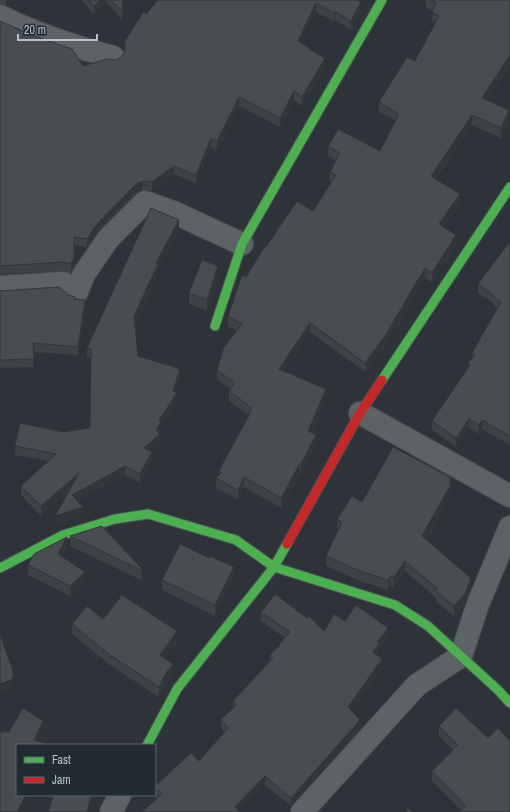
<svg xmlns="http://www.w3.org/2000/svg" width="510" height="812" viewBox="0 0 510 812" font-family="'Archivo Narrow',sans-serif">
  <style>
    .lines { fill: none; stroke-linecap: round; stroke-linejoin: round }
    .street-casing { stroke: #4a4f53; stroke-width: 24 }
    .fast-casing { stroke: #4a4f53; stroke-width: 11 }
    .jam-casing { stroke: #4a4f53; stroke-width: 11 }
    .street { stroke: #5c6266; stroke-width: 22 }
    .fast { stroke: #4caf50; stroke-width: 9 }
    .jam { stroke: #c62828; stroke-width: 9 }
    .wall { fill: #3d4246 }
    .shaded-wall { fill: #323639 }
    .building { fill: #474d51; stroke: #323639 }
  </style>
  <rect width="100%" height="100%" fill="#2d3338"/>
  <g class="lines">
    <defs>
      <path id="street" d="M0 16C35 34 76 47 113 57
        M0 287 64 283 76 294 84 274 108 239 145 202 173 212 242 244
        M360 413 510 496
        M111 812 120 795
        M302 812 417 685 461 656 478 604 510 527"/>
      <path id="fast" d="M215 326 242 244 382 0
        M382 380 510 187
        M0 568 63 535 115 519 148 514 236 540 274 567 395 605 428 626 498 690 510 703
        M147 745 177 689 274 567 287 544"/>
      <path id="jam" d="M287 544 360 413 382 380"/>
    </defs>
    <!-- street casing -->
    <use href="#street" class="street-casing"/>
    <!-- fast casing -->
    <use href="#fast" class="fast-casing"/>
    <!-- jam casing -->
    <use href="#jam" class="jam-casing"/>
    <!-- street -->
    <use href="#street" class="street"/>
    <!-- fast -->
    <use href="#fast" class="fast"/>
    <!-- jam -->
    <use href="#jam" class="jam"/>
  </g>
  <!-- wall -->
  <path class="wall" d="M0 0H7L6 5 0 4Z
    M82 0H125L122 20 107 3 94 15Z
    M357 0 361 11 351 30 335 20 334 21 316 12 301 43 310 50 325 67 302 106 294 100 280 127 239 106 217 150 211 147 196 184 174 174 152 191 143 190 136 193 97 232 87 247 74 245V266L71 273 63 271 0 274V21L83 66 116 60 121 57 124 53V42L146 14Z
    M426 0H510V65L487 100 509 120 501 138 472 125 436 179 460 204 444 227 456 245 432 282 425 278 385 346 365 372 310 332 284 371 326 399 312 433 316 444 301 474 300 473 281 508 244 487 238 499 216 488V478L219 475V470L249 416V415L229 401V391L230 389 217 379V370L237 331 228 326V316L246 277 266 247 313 211 332 182 330 181V172L336 161 328 156V147L380 151 396 121 379 112V102L415 61 435 23 432 22V11L426 8Z
    M179 229 158 267V273L135 324 138 356 180 378 175 393 177 402 161 427V431L159 434 160 444 150 451 152 461 140 483 125 475 78 501 83 516 55 525 69 490 41 516 21 495V486L48 461 15 455V446L63 432 90 428 91 358 87 357V348Z
    M510 246V445L482 429 479 434 469 428 456 447 432 430V421L468 367V363L472 359V353L497 309 493 305V303L478 293V284Z
    M218 276 207 311 189 304V293Z
    M0 291 68 295 75 299 85 309 78 355 33 352 34 367 0 368Z
    M450 496 426 539 471 588 465 605 454 617 436 601V598L405 571 394 588 391 586 388 590 360 581 326 566V556L338 530 337 529V519L362 502Z
    M70 536 142 569V579L141 580 70 546Z
    M67 547 62 556 85 582 70 596 28 575V565Z
    M234 578 215 616 162 590V580Z
    M261 612 324 631 345 621 388 637 379 648V652L377 655 382 668 351 711 360 729 291 806 265 785 157 798 154 795H155V786L199 761 224 732 221 728V719L233 709V701L270 662V655L279 647V644L285 638 261 621Z
    M103 619 177 641 165 658 173 674 166 683 159 697 110 665 72 634V624Z
    M439 726 488 738 510 812 462 811 432 781V771L453 750 439 736Z"/>
  <!-- shaded-wall -->
  <path class="shaded-wall" d="M101 0H107V3L94 15V6Z
    M123 0H125L122 20V11Z
    M361 2V11L351 30V21Z
    M316 3V12L298 50V41Z
    M335 11V20L334 21V13Z
    M510 55V65L482 107V98Z
    M325 58V67L302 106V97Z
    M294 91V100L280 127V118Z
    M239 97V106L217 150V141Z
    M509 110V120L501 138V128Z
    M472 115V125L431 185V176Z
    M211 138V147L196 184V175Z
    M174 166V174L152 191V182Z
    M143 181V190L136 193 97 232 87 247V239L97 224 136 184Z
    M460 194V204L439 234V224Z
    M179 220V229L158 267V273L134 325V316L156 263Z
    M456 235V245L432 282V273Z
    M74 257V266L71 273V264Z
    M218 266V276L207 311V300Z
    M425 268V278L385 346 365 372V363Z
    M85 300V309L78 355V347Z
    M310 323V332L279 379V369Z
    M180 369V378L174 397 177 393V402L161 427V431L158 436 160 434V444L144 457V448L156 430 159 420 173 391Z
    M326 389V399L308 441V431Z
    M469 419V428L456 447V438Z
    M482 420V429L479 434V425Z
    M316 435V444L301 474V464Z
    M152 452V461L140 483V474Z
    M300 463V473L281 508V498Z
    M125 466V475L72 504V495Z
    M79 473V482L41 516V506Z
    M244 477V487L238 499V490Z
    M450 486V496L422 546V536Z
    M83 507V516L55 525V516Z
    M67 537V547L58 564V554Z
    M405 561V571L394 588V577Z
    M234 567V578L215 616V605Z
    M142 569V579L141 580V570Z
    M85 572V582L70 596V586Z
    M391 576V586L388 590V580Z
    M471 578V588L465 605 454 617V606Z
    M388 628V637L379 648V652L373 661V652L377 642Z
    M177 631V641L160 666V655Z
    M382 659V668L348 716V707Z
    M173 664V674L166 683 159 697V687L166 673Z
    M13 679V689L0 693V684Z
    M360 720V729L291 806V798Z
    M43 721V730L36 745 34 740Z
    M265 776V785L238 812 235 807Z
    M26 795H30L22 812H17Z
    M91 795H93L89 812H87Z"/>
  <!-- building -->
  <path class="building" d="M89 0H101L94 6Z
    M111 0H123L122 11Z
    M158 0H357L361 2 351 21 335 11 334 13 316 3 298 41 310 48 309 49 325 58 302 97 294 91 280 118 239 97 217 141 211 138 196 175 174 166 152 182 143 181 136 184 97 224 87 239 74 237V257L71 264 63 262 0 266V21L37 37 72 49 83 66 107 59 116 60 121 57 125 52V45L124 42 144 11 146 14Z
    M429 0H510V55L482 98 509 110 501 128 472 115 431 176 460 194 439 224 456 235 432 273 425 268 385 336 365 363 310 323 279 369 326 389 308 431 316 435 301 464 300 463 281 498 244 477 238 490 216 478 221 473 219 470 250 414 249 413 252 408 229 391 235 383 217 370 224 347 242 324 228 316 242 275 246 277 265 246 266 247 297 201 313 211 336 175 330 172 340 153 328 147 338 129 380 151 399 114 379 102 407 57 415 61 439 16 432 12 436 3Z
    M151 208 179 220 156 263 158 264 134 316 138 356 180 369 173 391 177 393 159 420 161 422 156 430 160 434 144 448 152 452 140 474 125 466 72 495 83 507 55 516 79 473 41 506 21 486 56 454 15 446 20 423 63 432 90 428 91 349 87 348Z
    M508 244 510 246V436L482 420 479 425 469 419 456 438 432 421 470 365 468 363 475 355 472 353 501 302 493 296 494 295 478 284Z
    M202 260 218 266 207 300 189 293Z
    M59 287 68 295 75 297V299L85 300 78 347 33 343 34 359 0 360V291Z
    M393 447 450 477V486L422 536 471 578 465 594 454 606 436 591 438 589 405 561 394 577 391 576 388 580 360 571 326 556 342 522 337 519 352 496 362 502Z
    M102 526 142 569 141 570 70 536Z
    M67 537 58 554 85 572 70 586 28 565 34 554Z
    M180 544 209 558 210 556 234 567 215 605 162 580Z
    M275 594 307 618 309 616 324 631 334 614 345 621 356 605 388 628 377 642 379 644 373 652 382 659 348 707 360 720 291 798 265 776 235 807 240 812H142L162 794 155 787V786L191 753 199 761 228 728 221 719 237 705 233 701 273 658 270 655 280 645 279 644 290 632 261 612Z
    M122 595 177 631 160 655 173 664 166 673 159 687 110 655 72 624 87 606 103 619Z
    M0 634 13 671V679L0 684Z
    M23 708 43 721 34 740 50 745H17V795H26L17 812H0V732H9Z
    M456 708 488 738 498 728 510 741V812H460L466 806 432 771 458 745 439 726Z
    M54 795H91L87 812H48Z
    M408 808 412 812H405Z"/>
  <!-- legend -->
  <rect x="16" y="744" width="140" height="52" fill="#202b32" stroke="#5d676e"/>
  <rect x="24" y="757" width="20" height="6" fill="#4caf50" stroke="#5d676e"/>
  <text x="52" y="764" font-size="12" fill="#b8c1c8">Fast</text>
  <rect x="24" y="777" width="20" height="6" fill="#c62828" stroke="#5d676e"/>
  <text x="52" y="784" font-size="12" fill="#b8c1c8">Jam</text>
  <!-- scale -->
  <path d="M18 34v6h79v-6" fill="none" stroke="#b8c1c8" stroke-width="2"/>
  <text x="24" y="34" font-size="12" fill="#b8c1c8" stroke="#202b32" stroke-width="3" paint-order="stroke">20 m</text>
</svg>
